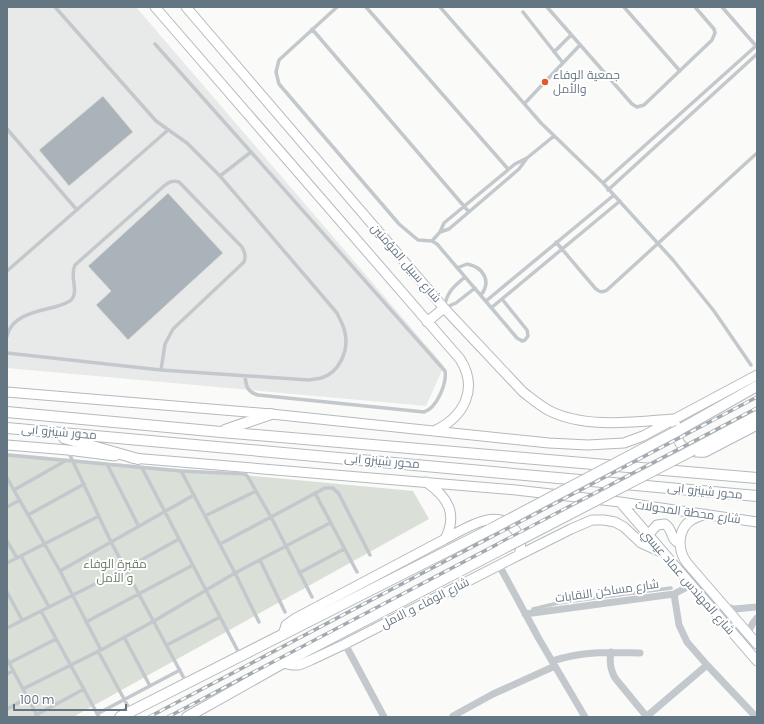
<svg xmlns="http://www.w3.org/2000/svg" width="764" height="724" viewBox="0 0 764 724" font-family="Poppins,Cairo,sans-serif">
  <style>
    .built { fill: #e8e9e9 }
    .green { fill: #dadfd7 }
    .building { fill: #aab3b9; stroke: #dcdcda }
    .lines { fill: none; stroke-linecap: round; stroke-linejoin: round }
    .secondary-casing { stroke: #b3babf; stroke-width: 11 }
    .primary-casing { stroke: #b5babe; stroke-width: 12 }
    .lane { stroke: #c3c8cc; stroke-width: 3.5 }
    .street { stroke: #c3c8cc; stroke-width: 7 }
    .secondary { stroke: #fff; stroke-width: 9 }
    .primary { stroke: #fff; stroke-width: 10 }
    .rail-casing { stroke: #a2aab0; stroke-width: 3.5 }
    .rail { stroke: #fff; stroke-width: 2; stroke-dasharray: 6; stroke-linecap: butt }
    .primary-bridge-casing { stroke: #b5babe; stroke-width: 12; stroke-linecap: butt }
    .primary-bridge { stroke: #fff; stroke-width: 10 }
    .poi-dot { fill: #e4572e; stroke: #fff; stroke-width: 1.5 }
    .labels { text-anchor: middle; stroke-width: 4; stroke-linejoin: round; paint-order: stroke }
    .poi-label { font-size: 12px; fill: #657683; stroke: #fff; text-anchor: start }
    .street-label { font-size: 12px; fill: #657683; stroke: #fff }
    .park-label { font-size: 12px; fill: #687a64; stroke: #fff }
  </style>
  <rect width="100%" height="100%" fill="#fafaf8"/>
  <!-- built -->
  <path class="built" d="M7 7H136L444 366 426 406 7 368Z"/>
  <!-- green -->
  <path class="green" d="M7 453 413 491 429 519 73 717H7Z"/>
  <!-- building -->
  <path class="building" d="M103 96 133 132 69 186 39 150Z
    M168 193 223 253 128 340 96 305 111 291 88 266Z"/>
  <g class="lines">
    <defs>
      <path id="secondary" d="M155 7 460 359C479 389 464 417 434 431
        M186 7 444 308 523 392C531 398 539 405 548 410 584 429 634 422 673 419
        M427 322 444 308
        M7 392 271 414 549 443 588 445 624 443 643 436 757 375
        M676 425C675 445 686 454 705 452L757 425
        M7 445 68 450 115 456
        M132 458 516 490 620 502 757 522
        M620 502 757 661
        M705 514C701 516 697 517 693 519 677 528 677 550 687 563L757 644
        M648 535 657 525 665 524C674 530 669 539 680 544
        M445 539C465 529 497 505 516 531 521 538 522 546 519 555
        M283 635 286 625 296 618 445 539C458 514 448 497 426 482
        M283 663 293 665H299L311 660 345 644 519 555 571 529 592 520H604L615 522 624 527 641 543 663 553"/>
      <path id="primary" d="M7 412 221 432 757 478
        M7 428 757 496
        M225 430 271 414
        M679 430 757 386
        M64 438 138 459
        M693 450 757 416
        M120 717 491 529
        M187 717 283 663 502 549"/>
    </defs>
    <!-- secondary casing -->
    <use href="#secondary" class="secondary-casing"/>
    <!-- primary casing -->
    <use href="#primary" class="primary-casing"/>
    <!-- lane -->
    <path class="lane" d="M337 7 279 60 276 72 279 84 399 224 418 240 432 241 437 244 517 338 522 341 525 340 528 336 527 330 502 299
      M366 7 508 169
      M440 7 541 123 603 183 673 260 714 311 751 365
      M547 7 632 104 637 107 644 105 712 40 715 33 714 29 695 7
      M624 7 680 71
      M722 7 757 47
      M523 12 563 63
      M312 29 469 212
      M155 44 251 152
      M554 52 571 35
      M525 103 580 45
      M7 129 77 210
      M220 176 251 152 445 371C447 383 437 408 424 412L258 395C247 392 246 386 245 376
      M603 183 757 45
      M608 190 757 54
      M440 232 449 229 519 169 527 158
      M432 241 440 232 444 223 515 164 527 158 554 136
      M556 242 595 288C599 292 602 293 607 290L757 153
      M457 268 467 264C483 267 492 281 481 295
      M7 271 168 130
      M465 277C453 287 447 292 444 308L456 303 475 288
      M486 301 614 195
      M491 308 620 201
      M7 336C12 314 40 311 58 306 63 304 69 303 72 299 79 290 69 277 75 265L164 186C169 182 172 180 179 182L242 247C245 253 246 256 244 262L173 329 165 344 161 370
      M7 353 161 370 309 380C313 379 317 379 321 378 339 373 349 351 345 333 344 326 340 320 337 313L220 176 187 143 156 121 55 7
      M68 451 111 542 186 682
      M7 455 181 471 205 516 256 491 271 517 325 488H333L339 494 370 555
      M107 464 138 525
      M142 468 240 655
      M181 471 245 474 248 477 256 491
      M7 478 60 571 101 650 154 621 235 573 259 622
      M14 490 65 461
      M315 493 357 572
      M7 507 20 500
      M28 515 84 484
      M205 516 235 573 286 546 312 597
      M7 541 17 558
      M220 544 271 517 286 546 330 523
      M21 556 49 607
      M260 560 285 612
      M7 563 99 516
      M60 571 194 495
      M299 573 344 549
      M7 592 22 620
      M533 609 558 603 671 588
      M41 611 99 717
      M86 622 193 565
      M7 628 125 569 179 539
      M124 637 150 686
      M167 645 220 617
      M98 651 130 710
      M7 659 38 717
      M9 663 56 639
      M7 674 13 671
      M23 689 101 650
      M7 709 27 698
      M97 714 180 670
      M36 715 84 689"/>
    <!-- street -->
    <path class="street" d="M499 565 539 639 585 717
      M674 594 679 625 687 642 707 665 756 717
      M724 606 734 609 757 607
      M525 614 674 594 691 585
      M747 634 753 623 757 618
      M345 644 384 717
      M611 652C609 662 610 669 615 678L647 717
      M552 661C583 651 608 652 640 653
      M453 716 493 694 555 666
      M646 717 707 665"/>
    <!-- secondary -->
    <use href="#secondary" class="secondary"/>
    <!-- primary -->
    <use href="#primary" class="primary"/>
    <defs>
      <path id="rail" d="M149 717 757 397
        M168 717 757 408"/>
    </defs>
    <!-- rail casing -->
    <use href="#rail" class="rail-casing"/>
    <!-- rail -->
    <use href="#rail" class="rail"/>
    <defs>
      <path id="primary-bridge" d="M491 529 679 430
        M502 549 693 450"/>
    </defs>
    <!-- primary-bridge casing -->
    <use href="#primary-bridge" class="primary-bridge-casing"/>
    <!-- primary-bridge -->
    <use href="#primary-bridge" class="primary-bridge"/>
  </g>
  <!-- markers -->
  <circle class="poi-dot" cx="545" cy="82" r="4"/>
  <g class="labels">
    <!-- poi labels -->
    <g class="poi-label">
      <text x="553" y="79">جمعية الوفاء<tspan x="553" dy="14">والأمل</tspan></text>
    </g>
    <!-- street labels -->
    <g class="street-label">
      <text transform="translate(406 263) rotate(49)" y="4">شارع سبيل المؤمنين</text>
      <text transform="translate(59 432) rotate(5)" y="4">محور شينزو ابى</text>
      <text transform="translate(382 461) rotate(5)" y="4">محور شينزو ابى</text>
      <text transform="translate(705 491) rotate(6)" y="4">محور شينزو ابى</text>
      <text transform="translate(688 512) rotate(8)" y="4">شارع محطة المحولات</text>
      <text transform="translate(688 582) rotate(49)" y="4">شارع المهندس عماد عيسي</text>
      <text transform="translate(607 591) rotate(-8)" y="4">شارع مساكن النقابات</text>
      <text transform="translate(425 603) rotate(-27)" y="4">شارع الوفاء و الامل</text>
    </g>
    <!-- park labels -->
    <g class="park-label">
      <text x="115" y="568">مقبرة الوفاء<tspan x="115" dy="14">و الأمل</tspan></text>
    </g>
  </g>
  <!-- border -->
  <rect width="764" height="724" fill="none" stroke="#657683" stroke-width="16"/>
  <!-- scale -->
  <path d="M14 704v6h112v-6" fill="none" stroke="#657683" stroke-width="2"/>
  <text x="20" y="704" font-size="12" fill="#657683" stroke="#ffffff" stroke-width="3" paint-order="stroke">100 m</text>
</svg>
